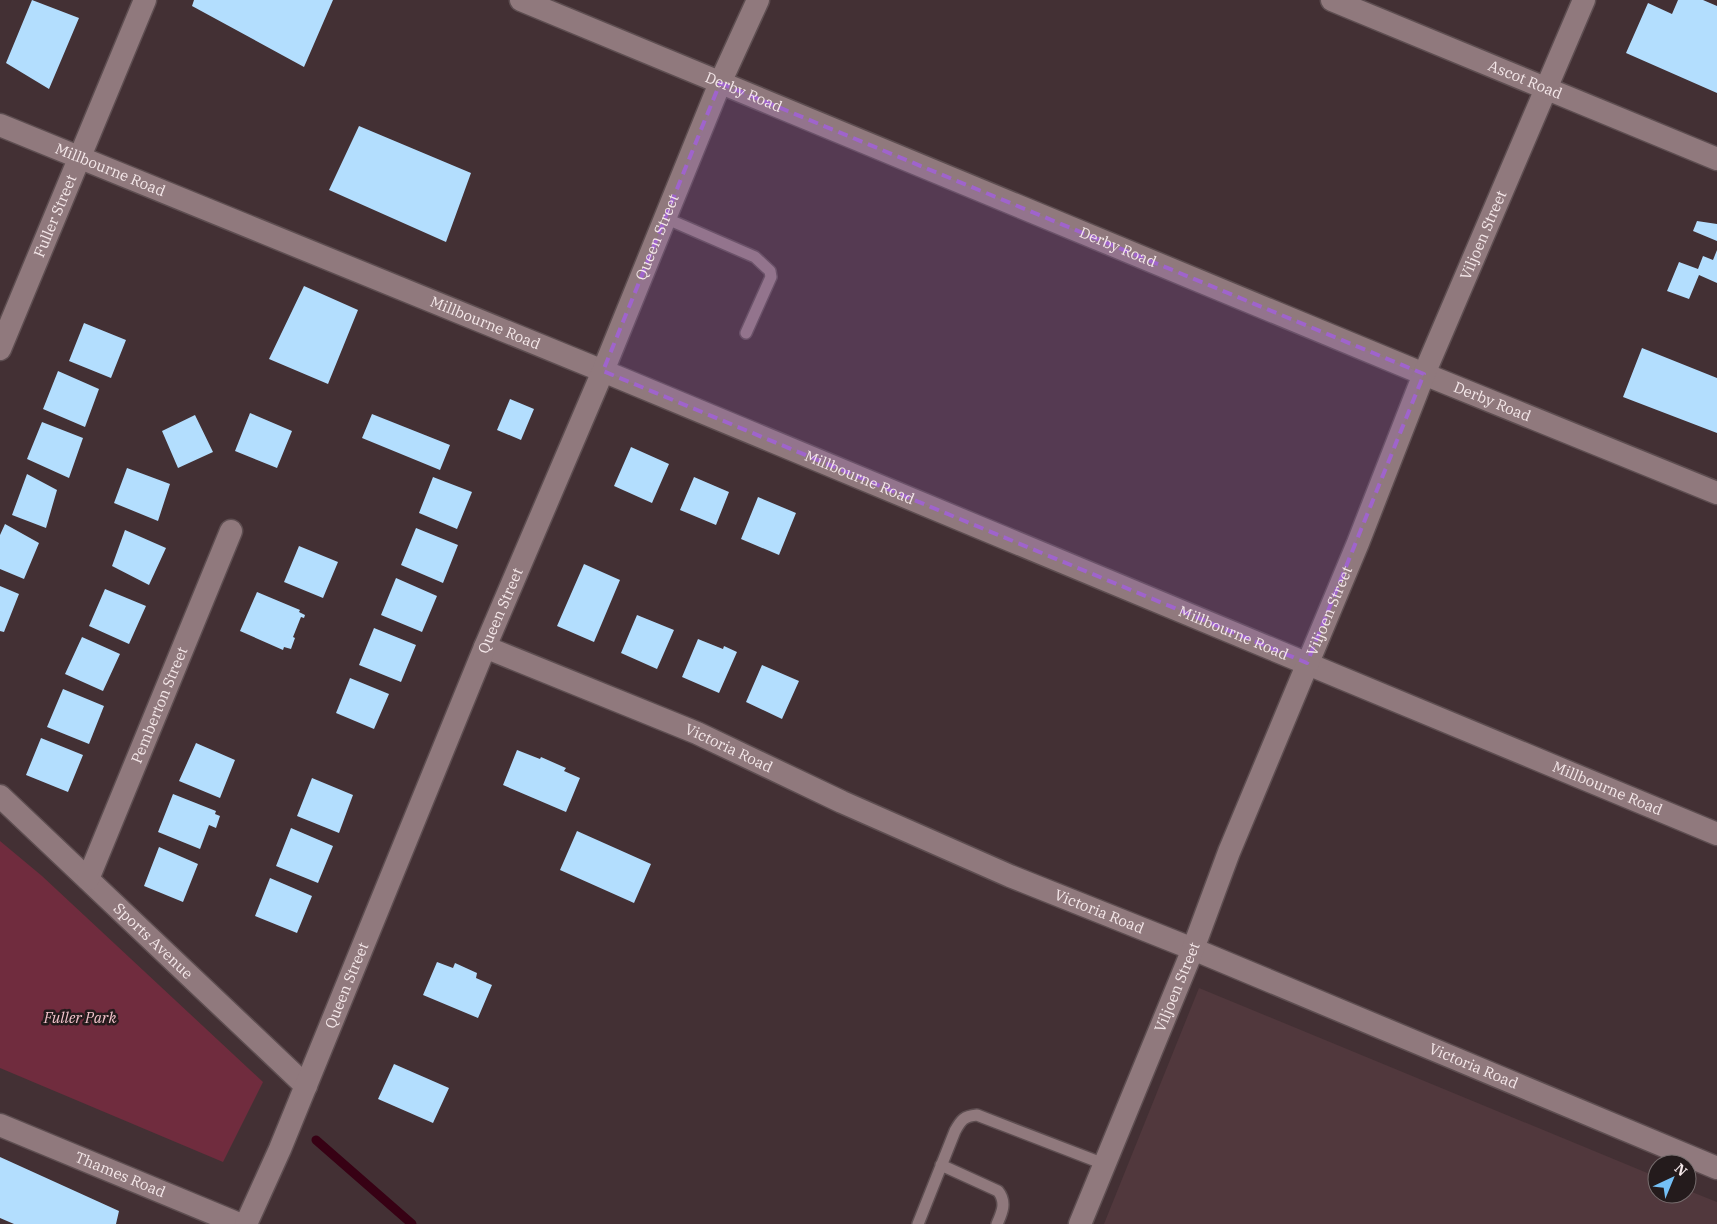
<svg xmlns="http://www.w3.org/2000/svg" width="1717" height="1224" viewBox="0 0 1717 1224" font-family="'IBM Plex Serif',serif">
  <style>
    .built { fill: #51383d }
    .green { fill: #702c3e }
    .lines { fill: none; stroke-linecap: round; stroke-linejoin: round }
    .stream { stroke: #370114; stroke-width: 9 }
    .building { fill: #b3defe }
    .lane-casing { stroke: #5e4e51; stroke-width: 14 }
    .street-casing { stroke: #5e4e51; stroke-width: 25 }
    .lane { stroke: #90797d; stroke-width: 11 }
    .street { stroke: #90797d; stroke-width: 22 }
    .marked { fill: #9f64cc; fill-opacity: 0.2; stroke: #9f64cc; stroke-width: 4; stroke-dasharray: 10 6; stroke-linejoin: round }
    .labels { text-anchor: middle; stroke-width: 5; stroke-linejoin: round; paint-order: stroke }
    .street-label { font-size: 15px; fill: #f4e7e9; stroke: #241b1c }
    .park-label { font-size: 15px; font-style: italic; fill: #f2c3cb; stroke: #241b1c }
  </style>
  <rect width="100%" height="100%" fill="#433034"/>
  <!-- built -->
  <path class="built" d="M1199 988 1657 1177V1194H1687V1190L1717 1202V1224H1104Z"/>
  <!-- green -->
  <path class="green" d="M0 841 42 876 263 1082 223 1162 0 1068Z"/>
  <g class="lines">
    <!-- stream -->
    <path class="stream" d="M316 1140 412 1224"/>
  </g>
  <!-- building -->
  <path class="building" d="M32 0 79 18 49 89 6 63Z
    M194 0H333L304 67 192 6Z
    M1678 0H1703L1717 6V93L1626 53 1648 3 1672 14Z
    M359 126 471 173 446 242 329 190Z
    M1697 221 1717 224V241L1693 231Z
    M1717 250V283L1699 275 1689 299 1667 291 1679 262 1698 269 1703 256 1713 260Z
    M304 286 358 310 328 384 269 359Z
    M84 323 126 340 111 378 69 361Z
    M1642 348 1717 378V433L1623 397Z
    M58 371 99 389 85 427 43 409Z
    M510 399 534 409 521 440 497 430Z
    M250 413 292 431 277 468 235 451Z
    M372 414 450 445 440 470 362 438Z
    M195 415 213 452 178 468 162 431Z
    M42 422 83 438 69 478 27 459Z
    M631 447 669 464 652 503 614 486Z
    M127 468 170 484 158 521 114 503Z
    M27 474 57 490 46 528 12 515Z
    M433 477 472 492 457 529 419 513Z
    M694 477 729 492 716 525 680 510Z
    M758 497 796 513 779 555 741 539Z
    M5 524 39 543 24 579 0 569V535Z
    M416 528 458 545 443 583 401 565Z
    M125 530 166 548 149 585 112 566Z
    M299 546 338 562 323 598 284 582Z
    M584 564 620 580 594 642 557 626Z
    M396 578 437 596 422 632 381 615Z
    M0 586 19 594 4 632 0 631Z
    M105 589 146 606 129 644 89 626Z
    M257 592 300 610 299 612 305 615 304 618 301 617 293 637 295 638 291 649 284 647 283 650 240 631Z
    M637 615 674 630 657 669 621 653Z
    M374 628 416 645 401 682 359 665Z
    M82 637 120 654 103 691 65 674Z
    M698 639 723 649 724 646 737 652 719 693 682 677Z
    M762 665 799 681 782 719 746 702Z
    M350 678 389 694 374 729 336 713Z
    M63 689 104 706 89 744 47 727Z
    M41 738 83 755 68 792 26 775Z
    M196 743 235 760 220 798 179 781Z
    M517 750 540 759 541 757 566 768 564 771 580 778 566 812 503 785Z
    M312 778 353 795 339 833 297 816Z
    M173 794 216 811 215 814 220 816 216 828 209 825 200 849 158 832Z
    M291 828 333 846 318 883 276 866Z
    M577 831 651 864 634 903 560 870Z
    M159 847 198 864 183 902 144 886Z
    M270 878 312 896 297 933 255 916Z
    M437 962 453 968 455 963 477 973 476 978 492 985 478 1018 423 995Z
    M394 1064 449 1088 433 1123 378 1099Z
    M0 1157 119 1211 116 1224H14L0 1218Z"/>
  <g class="lines">
    <defs>
      <path id="lane" d="M665 218 755 257 770 271 771 277 746 333
        M941 1165 998 1191C1007 1202 1002 1213 997 1224
        M918 1224 955 1131C961 1120 964 1116 977 1115L1104 1164"/>
      <g id="street">
        <path id="s1" d="M521 0 1424 374 1717 493"/>
        <path id="s2" d="M1332 0 1717 159"/>
        <path id="s3" d="M0 125 603 371 1717 834"/>
        <path id="s4" d="M0 349 145 0"/>
        <path id="s5" d="M485 647 697 733 842 802 1010 876 1193 949 1717 1168"/>
        <path id="s6" d="M0 796 306 1086"/>
        <path id="s7" d="M88 879 231 531"/>
        <path id="s8" d="M0 1125 239 1224"/>
        <path id="s9" d="M246 1224 280 1149 485 647 603 371 720 83 758 0"/>
        <path id="s10" d="M1080 1224 1193 949 1229 852 1358 543 1424 374 1584 0"/>
      </g>
    </defs>
    <!-- lane casing -->
    <use href="#lane" class="lane-casing"/>
    <!-- street casing -->
    <use href="#street" class="street-casing"/>
    <!-- lane -->
    <use href="#lane" class="lane"/>
    <!-- street -->
    <use href="#street" class="street"/>
  </g>
  <!-- marked area -->
  <path class="marked" d="M720 83 1424 374 1307 663 603 371Z"/>
  <g class="labels">
    <!-- street labels -->
    <g class="street-label">
      <text dy="5" stroke="none"><textPath href="#s2" startOffset="209">Ascot Road</textPath></text>
      <text dy="5" stroke="none"><textPath href="#s1" startOffset="241">Derby Road</textPath></text>
      <text dy="5" stroke="none"><textPath href="#s3" startOffset="119">Millbourne Road</textPath></text>
      <text dy="5" stroke="none"><textPath href="#s4" startOffset="144">Fuller Street</textPath></text>
      <text dy="5" stroke="none"><textPath href="#s10" startOffset="1068">Viljoen Street</textPath></text>
      <text dy="5" stroke="none"><textPath href="#s9" startOffset="1069">Queen Street</textPath></text>
      <text dy="5" stroke="none"><textPath href="#s1" startOffset="646">Derby Road</textPath></text>
      <text dy="5" stroke="none"><textPath href="#s3" startOffset="524">Millbourne Road</textPath></text>
      <text dy="5" stroke="none"><textPath href="#s1" startOffset="1051">Derby Road</textPath></text>
      <text dy="5" stroke="none"><textPath href="#s3" startOffset="929">Millbourne Road</textPath></text>
      <text dy="5" stroke="none"><textPath href="#s9" startOffset="664">Queen Street</textPath></text>
      <text dy="5" stroke="none"><textPath href="#s10" startOffset="662">Viljoen Street</textPath></text>
      <text dy="5" stroke="none"><textPath href="#s3" startOffset="1334">Millbourne Road</textPath></text>
      <text dy="5" stroke="none"><textPath href="#s7" startOffset="188">Pemberton Street</textPath></text>
      <text dy="5" stroke="none"><textPath href="#s5" startOffset="264">Victoria Road</textPath></text>
      <text dy="5" stroke="none"><textPath href="#s3" startOffset="1739">Millbourne Road</textPath></text>
      <text dy="5" stroke="none"><textPath href="#s5" startOffset="669">Victoria Road</textPath></text>
      <text dy="5" stroke="none"><textPath href="#s6" startOffset="211">Sports Avenue</textPath></text>
      <text dy="5" stroke="none"><textPath href="#s9" startOffset="259">Queen Street</textPath></text>
      <text dy="5" stroke="none"><textPath href="#s10" startOffset="256">Viljoen Street</textPath></text>
      <text dy="5" stroke="none"><textPath href="#s5" startOffset="1074">Victoria Road</textPath></text>
      <text dy="5" stroke="none"><textPath href="#s8" startOffset="130">Thames Road</textPath></text>
    </g>
    <!-- park labels -->
    <g class="park-label">
      <text x="80" y="1023">Fuller Park</text>
    </g>
  </g>
  <!-- north arrow -->
  <g transform="translate(1672 1179) rotate(44)"><circle r="24" fill="#241b1c" stroke="#776d6e"/>
  <path d="M0-4L9 19L0 12L-9 19Z" fill="#74c0f6"/>
  <text y="-8" font-size="14" font-weight="bold" text-anchor="middle" fill="#f4e7e9">N</text>
  </g>
</svg>
